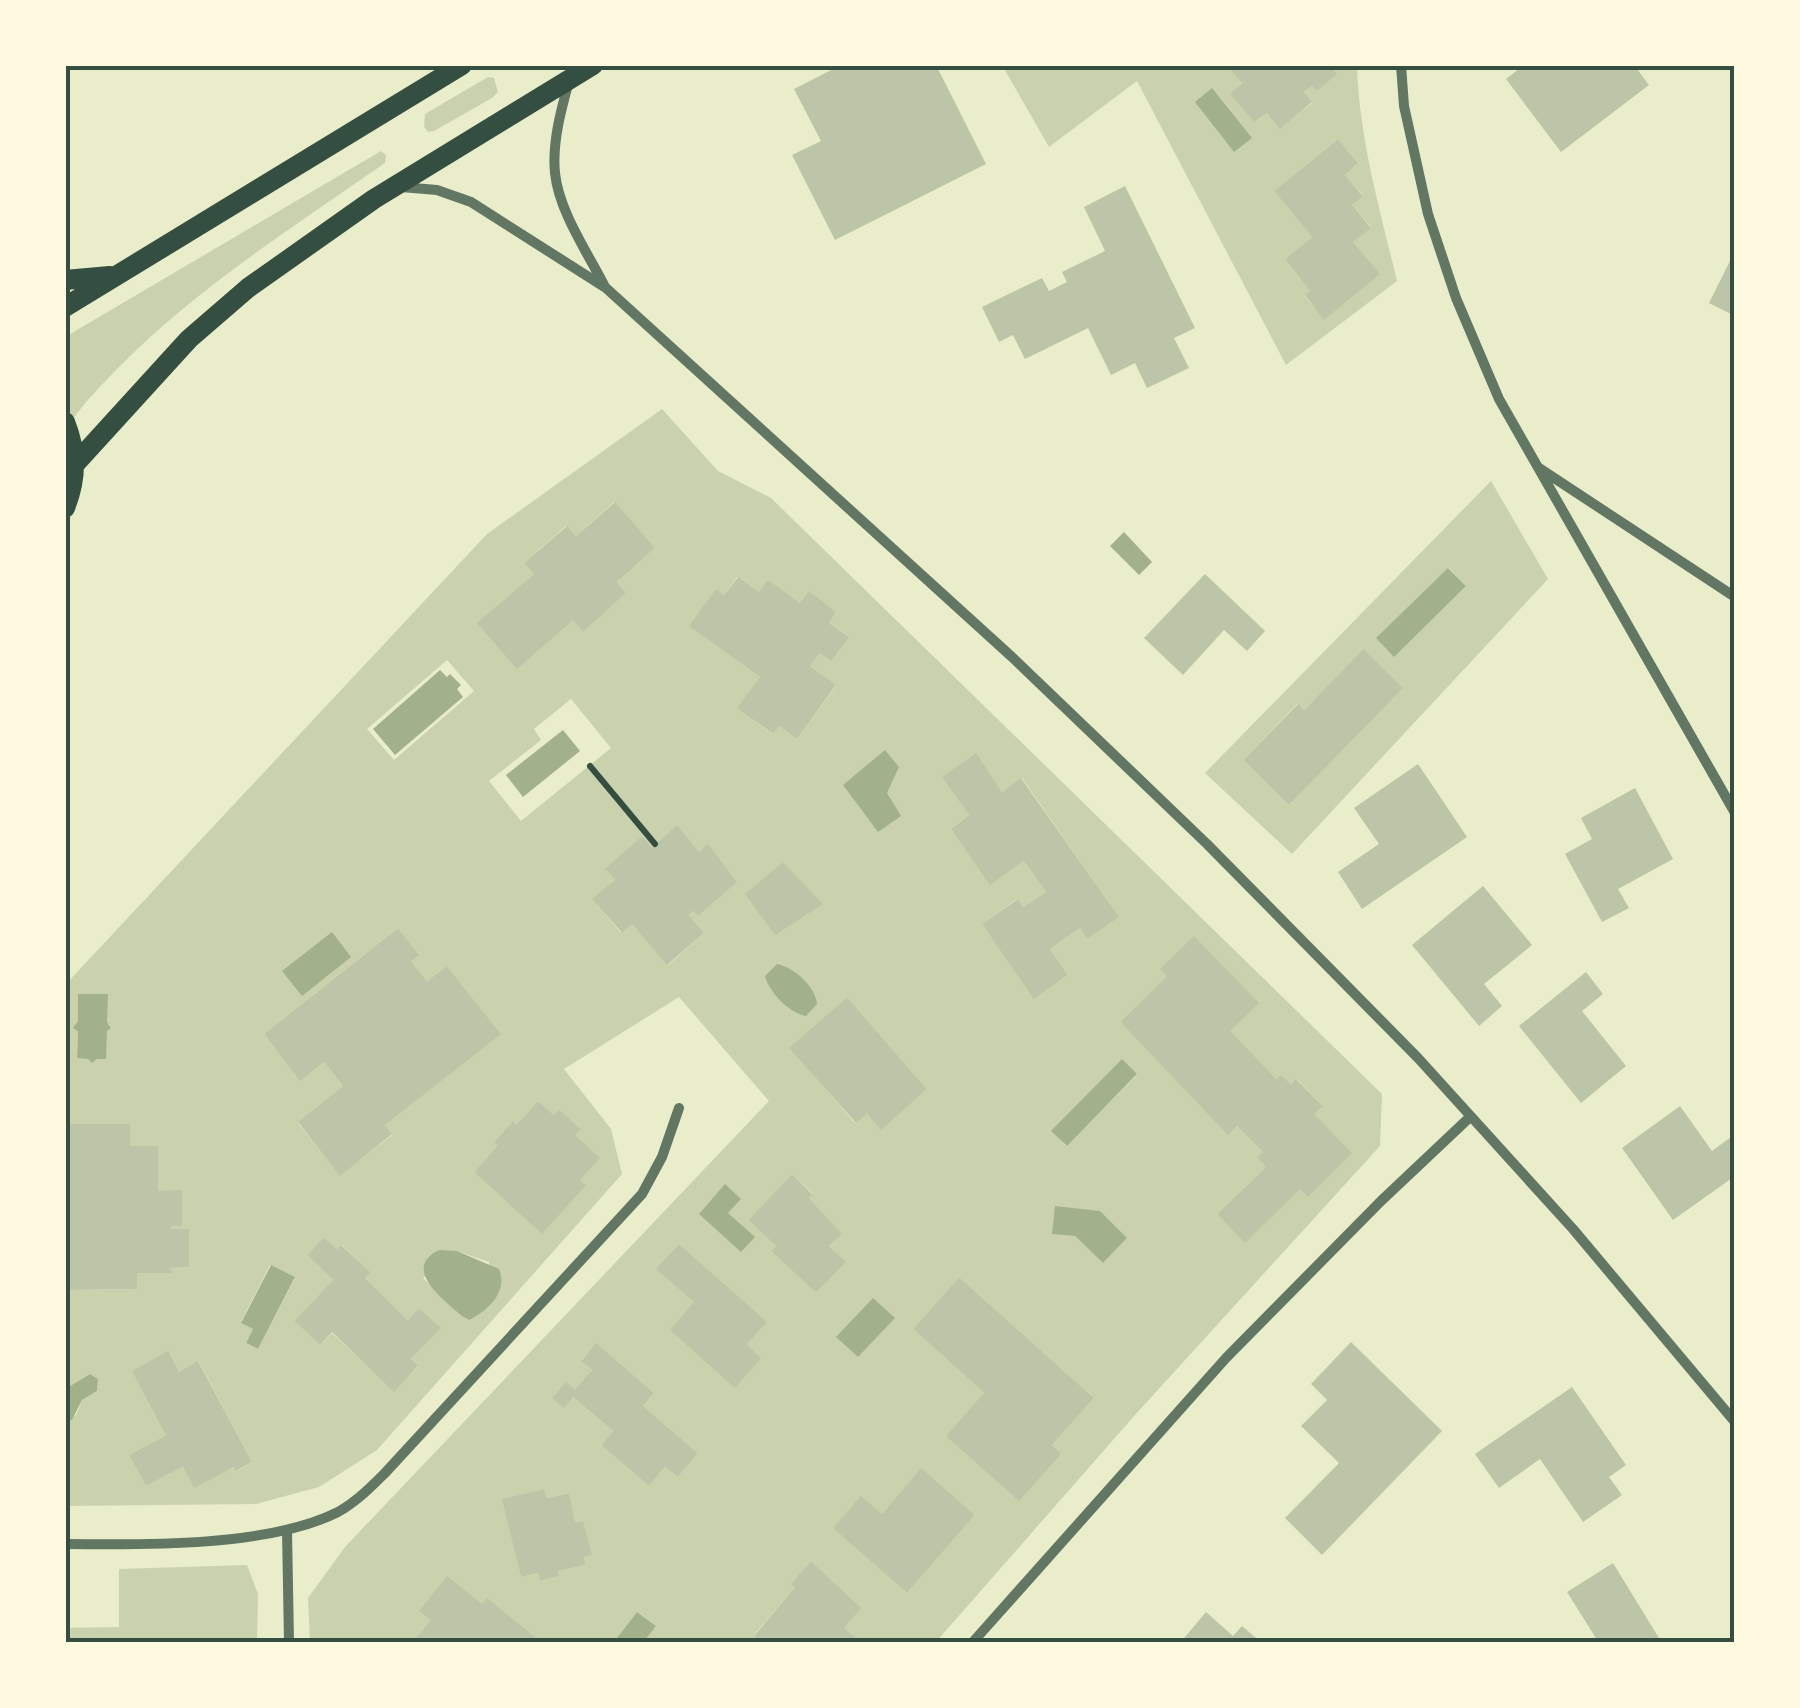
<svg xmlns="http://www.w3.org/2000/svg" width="1800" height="1708" viewBox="0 0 1800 1708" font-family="Arial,sans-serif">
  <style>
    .green { fill: #cad2ad; fill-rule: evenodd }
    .water { fill: #a3b18a }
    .building { fill: #bcc5a7 }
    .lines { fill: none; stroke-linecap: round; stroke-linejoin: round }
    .path { stroke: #344e41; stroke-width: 6 }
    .minor { stroke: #617663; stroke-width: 10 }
    .secondary { stroke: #344e41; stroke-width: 20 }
    .neatline { fill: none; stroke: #344e41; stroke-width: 4 }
  </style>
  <rect width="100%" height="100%" fill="#e9edc9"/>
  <!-- green -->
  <path class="green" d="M1002 65H1230L1242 83 1231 94 1254 122 1267 113 1280 128 1312 103 1304 92 1312 86 1317 91 1336 74 1329 65H1357C1359 138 1380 210 1397 281L1286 365 1137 81 1049 147ZM1338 139 1358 163 1345 175 1363 195 1352 205 1371 227 1353 242 1379 274 1324 319 1305 296 1310 291 1285 259 1312 237 1274 191Z
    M488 77 494 78 498 92 492 98 434 131 428 132 424 127 425 114Z
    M381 151 386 155 385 163C293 227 197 288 118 368 98 389 79 407 65 432V337Z
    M662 409 718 471 771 498 1382 1094 1380 1146 1135 1415 935 1643H862L844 1628 860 1608 811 1561 792 1584 795 1587 754 1635 762 1643H643L656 1626 637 1612 613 1643H310L308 1598 345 1547 769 1101 679 997 564 1069 611 1129 622 1174 377 1450 319 1487 256 1504 65 1506V1421L76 1415 82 1400 97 1391 98 1379 90 1374 65 1389V1290L137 1289V1273H171V1268L189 1267V1230L171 1229V1226H182V1191H158V1146H130L129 1124H65V985L487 534ZM614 502 655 548 617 582 626 593 583 631 573 620 478 623 534 574 525 562 566 526 576 536ZM737 577 759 592 800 603 809 592 836 612 829 623 848 636 820 653 810 666 836 686 797 739 779 726 772 734 738 708 760 677 690 626 716 590 724 595ZM447 660 474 691 394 760 367 729ZM571 699 611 748 521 821 489 781 541 740 534 729ZM976 754 1002 792 1022 778 1118 916 1087 938 1080 928 1050 949 1068 975 1035 998 982 924 1017 899 1023 907 1046 892 1024 861 991 884 951 829 969 815 943 777ZM676 826 699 852 708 845 736 881 698 916 693 911 689 915 704 933 668 965 632 924 621 933 593 900 615 880 606 870 642 836 652 847ZM783 862 822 904 746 894ZM398 928 418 954 411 961 427 981 447 966 500 1033 385 1125 392 1135 340 1175 298 1123 343 1086 324 1062 300 1080 264 1034ZM1161 969 1276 1079 1281 1075 1291 1084 1297 1079 1322 1105 1314 1114 1245 1242 1217 1214 1266 1167 1258 1159 1263 1152 1237 1126 1228 1134 1120 1022 1167 976ZM847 997 927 1089 881 1129 867 1114 855 1123 790 1048ZM110 1024 96 1058H77L78 1030ZM1122 1060 1137 1075 1066 1146 1052 1131ZM538 1101 554 1115 559 1109 580 1128 575 1135 580 1180 585 1184 542 1233 474 1172 498 1145 495 1141 512 1122 516 1125ZM792 1174 812 1193 809 1198 841 1234 829 1246 845 1262 816 1293 771 1251 776 1246 748 1220ZM1075 1236 1127 1238 1103 1263ZM324 1237 337 1249 342 1245 369 1272 365 1278 408 1320 419 1308 440 1328 411 1359 418 1367 394 1391 332 1333 320 1345 294 1321 333 1280 307 1255ZM679 1244 766 1322 747 1344 761 1358 657 1269ZM457 1251 489 1262 492 1302 471 1320 463 1317 423 1278ZM270 1265 295 1278 258 1349 246 1343 253 1329 241 1322ZM959 1277 1094 1398 1052 1445 1060 1454 984 1393 913 1329ZM596 1344 654 1393 643 1406 698 1453 678 1477 665 1467 649 1486 601 1445 613 1431 573 1397 592 1370 581 1360ZM168 1352 179 1372 199 1362 252 1462 237 1471 234 1467 194 1487 183 1467 146 1486 129 1455 166 1435ZM921 1469 975 1515 907 1593 834 1528 882 1514ZM544 1489 547 1498 568 1493 575 1523 583 1522 591 1555 584 1557 586 1565 558 1571 559 1576 540 1581 538 1573 521 1577 503 1499Z
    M1491 481 1548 579 1292 854 1205 773ZM1449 568 1466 586 1394 656 1377 638ZM1362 650 1402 688 1289 805 1243 760 1297 704 1304 710Z
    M247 1565 258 1594 257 1640 262 1643H65V1628L119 1627V1569Z"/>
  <!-- water -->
  <path class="water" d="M1212 88 1252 138 1234 152 1195 102Z
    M1124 532 1152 562 1139 575 1110 546Z
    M1448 568 1466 586 1394 657 1376 638Z
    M440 670 447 677 450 674 461 685 457 689 463 697 395 755 373 729Z
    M563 730 580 751 523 797 506 775Z
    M885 750 899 767 887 793 901 816 878 832 843 785Z
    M332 932 351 957 302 996 282 971Z
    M777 964C794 967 816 987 817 1004L806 1016C789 1013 769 992 765 976Z
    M78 994H108L107 1022 111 1028 107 1031 106 1059H97L92 1063 88 1059 77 1058 78 1031 73 1028 78 1021Z
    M1122 1059 1137 1074 1067 1146 1051 1131Z
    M725 1184 741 1199 728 1213 755 1237 741 1252 699 1214Z
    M1055 1206 1100 1211 1127 1238 1103 1263 1075 1236 1052 1234Z
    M439 1250 457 1251 499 1269C508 1291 490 1309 470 1320L463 1317C443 1299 401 1269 439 1250Z
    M271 1265 295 1277 258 1349 246 1343 253 1329 241 1323Z
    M873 1298 895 1318 858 1357 836 1337Z
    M90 1374 98 1379 97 1391 82 1400 72 1420 65 1421V1389Z
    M637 1612 656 1626 643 1643H613Z"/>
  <!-- building -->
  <path class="building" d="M841 65H936L986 164 835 240 792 155 821 141 794 89Z
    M1230 65H1329L1337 74 1317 91 1312 86 1304 92 1312 102 1280 129 1267 113 1254 122 1230 94 1242 83 1228 67Z
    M1524 65H1634L1649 85 1561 152 1506 79Z
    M1338 139 1358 163 1345 175 1363 196 1352 205 1371 228 1353 242 1380 274 1324 320 1305 295 1310 291 1285 259 1312 237 1274 191Z
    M1125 186 1195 328 1174 338 1189 368 1147 388 1135 363 1111 375 1088 328 1025 359 1013 335 999 342 982 307 1042 278 1049 291 1067 282 1062 272 1105 251 1084 207Z
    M1730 261 1735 264V316L1709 303Z
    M615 502 655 548 617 582 626 593 583 632 573 620 517 669 477 623 534 574 524 563 567 526 576 536Z
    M1205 574 1265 631 1247 651 1224 630 1183 675 1144 638Z
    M738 577 759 592 768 580 800 603 809 591 836 612 829 623 849 637 831 661 820 653 810 666 836 685 797 739 779 726 773 734 737 708 760 677 689 626 716 589 724 595Z
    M1363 649 1403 688 1289 805 1243 760 1298 704 1304 710Z
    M976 753 1002 792 1021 778 1119 917 1087 939 1080 928 1050 949 1068 975 1034 999 982 924 1018 899 1023 907 1046 892 1024 861 990 885 951 829 969 815 942 777Z
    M1418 764 1467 837 1362 909 1338 872 1379 844 1354 808Z
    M1635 788 1673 859 1618 889 1629 908 1602 922 1565 854 1592 839 1581 818Z
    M677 825 699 852 708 844 737 882 698 916 693 911 689 915 704 933 667 965 632 924 622 933 592 899 615 880 605 869 642 836 652 847Z
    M783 862 823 904 775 935 745 894Z
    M1483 886 1532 945 1484 984 1502 1006 1479 1026 1412 945Z
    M398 928 419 955 411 961 427 981 447 966 501 1034 385 1125 392 1134 340 1176 298 1122 343 1086 324 1062 300 1081 264 1034Z
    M1194 936 1259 1003 1230 1031 1276 1079 1281 1075 1291 1084 1296 1079 1323 1106 1314 1114 1352 1153 1308 1197 1300 1189 1245 1243 1217 1214 1266 1167 1257 1158 1263 1152 1237 1126 1228 1135 1120 1022 1167 976 1160 969Z
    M1586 972 1603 994 1582 1011 1626 1066 1581 1103 1519 1026Z
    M847 997 927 1089 881 1130 867 1114 856 1123 789 1048Z
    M538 1101 554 1115 559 1109 581 1129 575 1135 600 1158 580 1180 586 1185 542 1234 474 1172 498 1145 494 1142 513 1121 516 1125Z
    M1680 1106 1712 1151 1735 1134V1176L1673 1220 1622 1148Z
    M65 1124H130V1146H158V1191L182 1190V1226H171V1229H189V1267L171 1268 172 1273H137V1289L65 1290Z
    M792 1174 812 1194 809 1198 842 1234 829 1246 846 1262 816 1293 771 1251 776 1246 748 1220Z
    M324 1237 337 1249 341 1245 370 1272 365 1278 408 1320 419 1308 441 1328 411 1359 418 1366 394 1392 332 1332 320 1345 294 1321 333 1280 307 1255Z
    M679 1244 767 1322 747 1344 761 1358 735 1388 670 1330 694 1302 656 1269Z
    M959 1277 1094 1398 1052 1445 1061 1454 1019 1501 946 1436 984 1393 913 1329Z
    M1351 1342 1442 1431 1322 1555 1285 1518 1339 1463 1301 1426 1327 1400 1311 1384Z
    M596 1343 654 1393 643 1406 698 1453 678 1477 665 1467 649 1486 601 1445 613 1431 573 1397 564 1408 552 1398 566 1382 575 1390 592 1370 581 1361Z
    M168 1351 179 1372 198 1361 252 1462 236 1471 234 1467 194 1488 183 1467 146 1486 129 1455 166 1435 132 1371Z
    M1572 1387 1626 1465 1609 1477 1622 1495 1583 1522 1540 1459 1499 1488 1475 1454Z
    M921 1468 975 1515 907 1593 833 1528 861 1496 882 1514Z
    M544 1489 547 1498 569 1493 575 1523 583 1521 592 1555 584 1557 586 1565 558 1571 559 1576 540 1581 538 1573 521 1577 502 1499Z
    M811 1561 861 1608 844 1628 862 1643H762L754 1636 795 1587 791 1584Z
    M1613 1563 1662 1643H1599L1567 1592Z
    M447 1576 482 1604 487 1598 542 1643H412L431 1620 419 1611Z
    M1206 1612 1233 1636 1242 1626 1262 1643H1180Z"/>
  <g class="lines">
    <!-- path -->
    <path class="path" d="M590 766 655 844"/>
    <!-- minor -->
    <path class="minor" d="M1401 65 1404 106 1428 214 1456 298 1499 399 1735 813
      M569 81C561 110 552 143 555 173 559 212 588 253 605 287
      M401 187 437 190 471 202 606 288 1012 657 1207 844 1418 1058 1573 1229 1735 1422
      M1539 468 1735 597
      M287 1530 289 1643
      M65 1544C143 1545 269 1547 338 1512 356 1502 371 1487 385 1473L642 1194 662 1157 679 1108
      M972 1643 1226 1358 1381 1201 1470 1117"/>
    <!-- secondary -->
    <path class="secondary" d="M65 280 110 276
      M65 307 462 65
      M65 422C77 452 77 478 65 508
      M75 464 189 339 248 288 374 199 593 65"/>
  </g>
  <!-- border -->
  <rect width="1800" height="1708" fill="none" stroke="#fefae0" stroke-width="135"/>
  <rect x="68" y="68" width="1664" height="1572" class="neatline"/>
</svg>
